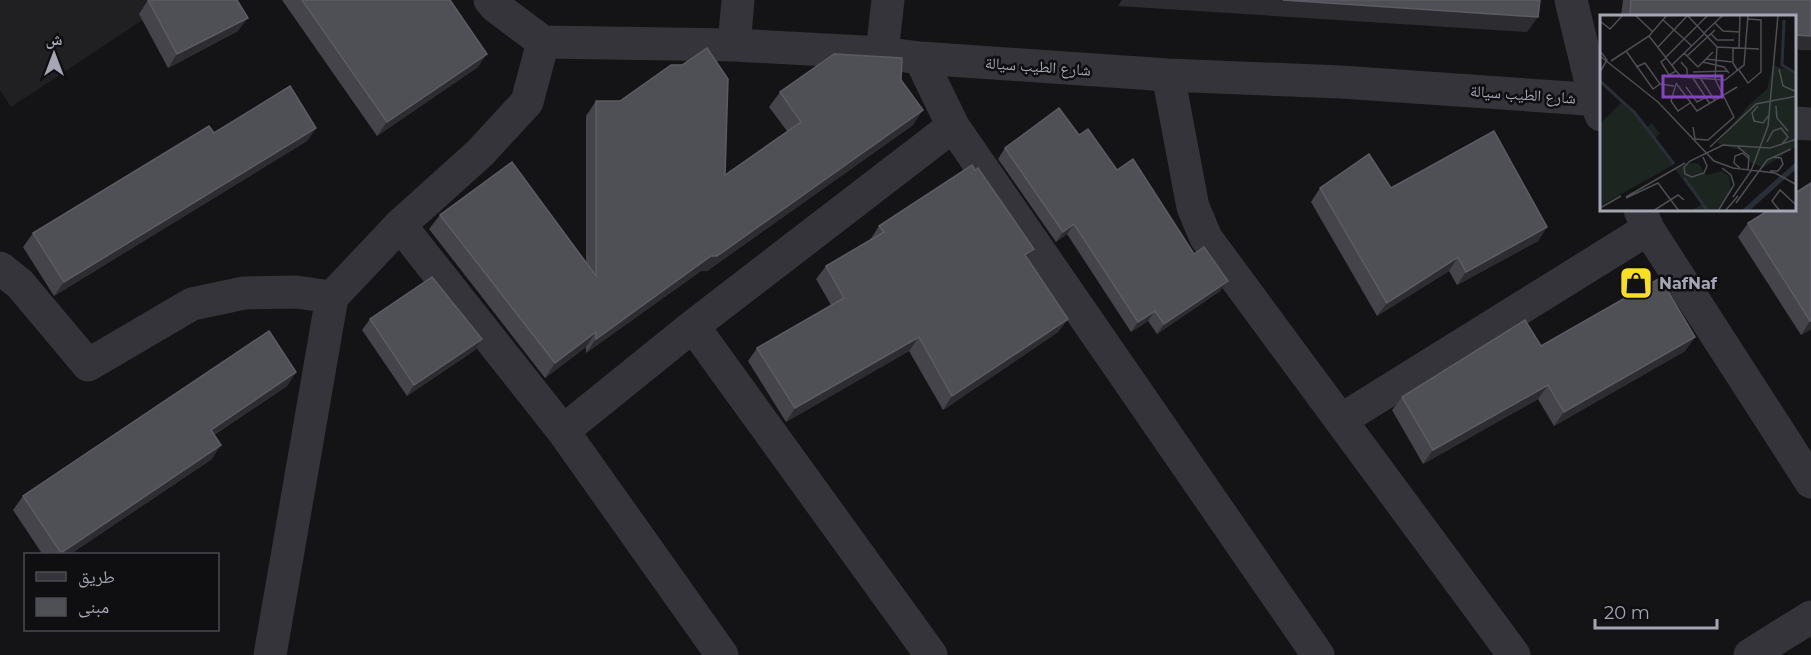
<svg xmlns="http://www.w3.org/2000/svg" width="1811" height="655" viewBox="0 0 1811 655" font-family="Montserrat,'Noto Naskh Arabic',sans-serif">
  <style>
    .built { fill: #201f22 }
    .lines { fill: none; stroke-linecap: round; stroke-linejoin: round }
    .minor { stroke: #34343a; stroke-width: 33 }
    .wall { fill: #45444a }
    .shaded-wall { fill: #2d2c30 }
    .building { fill: #4f4f56; stroke: #5d5c65; stroke-width: 1.5 }
    .labels { text-anchor: middle; stroke-width: 5; stroke-linejoin: round; paint-order: stroke }
    .street-label { font-size: 16px; fill: #a4a6b6; stroke: #0f0e10 }
    .poi-label { font-size: 16px; font-weight: bold; fill: #a4a6b6; stroke: #0f0e10; text-anchor: start }
    .inset-river { fill: none; stroke: #292f39; stroke-width: 3 }
    .inset-road { fill: none; stroke: #4e4e55; stroke-width: 1.5 }
    .view { fill: #8344bd; fill-opacity: 0.15; stroke: #8344bd; stroke-width: 3 }
    .inset-edge { fill: none; stroke: #a4a6b6; stroke-width: 3 }
  </style>
  <rect width="100%" height="100%" fill="#141315"/>
  <!-- built -->
  <path class="built" d="M0 0H173L11 107 0 90Z"/>
  <g class="lines">
    <!-- minor -->
    <path class="minor" d="M490 0 495 6 543 42 734 45 882 53 920 58 1168 75 1341 82 1601 100
      M1571 0 1595 99 1601 115
      M734 45 738 0
      M882 53 888 0
      M920 58 953 126 1318 655
      M1168 75 1193 207 1206 238 1514 655
      M1794 123 1811 124
      M1640 210 1648 229 1811 482
      M400 225 563 431 722 655
      M0 268 20 284 88 365 192 304 244 293 296 292 332 297
      M693 326 931 655
      M1341 420 1648 229
      M563 431 693 326 953 126
      M270 655 332 297 400 225 480 153 527 102 543 42
      M1750 655 1811 617"/>
  </g>
  <!-- wall -->
  <path class="wall" d="M148 0 238 31 168 68 139 14Z
    M282 0H450L478 67 377 136Z
    M1623 0H1811V50L1794 49V16H1621Z
    M901 80 913 125 707 271H701L586 353V347L545 378 429 229 440 215 586 262V116L596 101 725 175 787 131 769 107 780 92Z
    M316 128 307 141 54 296 23 247 33 233 214 133Z
    M1079 135 1117 170 1194 254 1220 291 1157 334 1148 321 1131 332 1067 234 1056 242 998 159 1005 148Z
    M1320 188 1547 227 1538 241 1457 285 1449 271 1377 316 1311 202Z
    M1794 210 1811 329 1801 335 1738 237 1748 223Z
    M879 226 1034 249 1027 258 1068 319 1058 332 943 410 909 351 786 422 748 361 757 348 831 305 816 279 826 266 870 240Z
    M370 319 482 339 475 350 407 396 362 330Z
    M1695 337 1685 351 1554 426 1538 399 1423 464 1392 410 1402 397 1541 346Z
    M296 372 287 386 214 435 212 459 69 555H43L13 510 23 496Z"/>
  <!-- shaded-wall -->
  <path class="shaded-wall" d="M1122 0H1283L1538 17 1527 32 1118 6Z
    M248 18 238 31 168 68 177 54Z
    M1794 35 1811 36V50L1794 49Z
    M487 54 478 67 377 136 387 122Z
    M923 110 913 125 707 271H701L586 353 596 339 711 256Z
    M316 128 307 141 54 296 64 282Z
    M1074 224 1067 234 1056 242 1063 232Z
    M1547 227 1538 241 1457 285 1466 272Z
    M1034 249 1024 262 1025 255Z
    M1458 257 1449 271 1377 316 1387 303Z
    M1228 281 1220 291 1157 334 1164 324Z
    M1155 311 1148 321 1131 332 1138 322Z
    M1068 319 1058 332 943 410 952 396Z
    M1810 321H1811V329L1801 335Z
    M596 332 586 347 545 378 555 363Z
    M919 337 909 351 786 422 795 408Z
    M1695 337 1685 351 1554 426 1564 412Z
    M482 339 475 350 407 396 414 385Z
    M296 372 287 386 201 443 211 430Z
    M1548 385 1538 399 1423 464 1433 450Z
    M221 445 212 459 69 555H60L61 553Z"/>
  <!-- building -->
  <path class="building" d="M148 0H237L248 18 177 54Z
    M302 0H450L487 54 387 122Z
    M1283 0H1540L1538 17Z
    M1631 0H1811V36L1794 35V16H1630Z
    M707 48 728 79 725 175 801 122 780 92 834 54 902 58 901 80 923 110 717 256H711L596 339V332L555 363 440 215 512 162 596 276V101H620L671 65H682Z
    M290 86 316 128 64 282 33 233 209 126 214 133Z
    M1059 108 1079 135 1088 129 1117 170 1133 159 1194 254 1204 247 1228 281 1164 324 1155 311 1138 322 1074 224 1063 232 1005 148Z
    M1494 131 1547 227 1466 272 1458 257 1387 303 1320 188 1369 154 1391 188Z
    M972 165 975 170 978 168 1034 249 1025 255 1068 319 952 396 919 337 795 408 757 348 844 298 826 266 884 232 879 226Z
    M1811 183V321H1810L1748 223 1769 210H1794V194Z
    M432 277 482 339 414 385 370 319Z
    M1660 278 1695 337 1564 412 1548 385 1433 450 1402 397 1525 320 1541 346Z
    M269 331 296 372 211 430 221 445 61 553 23 496Z"/>
  <!-- icons -->
  <defs>
    <symbol id="shop-square" viewBox="-11 -11 22 22"><rect x="-9" y="-9" width="18" height="18" rx="4" fill="#f9de28" stroke="#0f0e10"/><path d="M-5-2.5h2.3a2.7 3.5 0 0 1 5.4 0H5L5.5 6h-11ZM-1.5-2.5h3a1.5 2.3 0 0 0-3 0Z" fill="#111"/></symbol>
  </defs>
  <g fill-rule="evenodd">
    <use href="#shop-square" x="1617" y="264" width="38" height="38"/>
  </g>
  <g class="labels">
    <!-- street labels -->
    <g class="street-label">
      <text transform="translate(1038 66) rotate(4)" y="6">شارع الطيب سيالة</text>
      <text transform="translate(1523 94) rotate(4)" y="6">شارع الطيب سيالة</text>
    </g>
    <!-- poi labels -->
    <g class="poi-label">
      <text x="1659" y="289">NafNaf</text>
    </g>
  </g>
  <!-- overview -->
  <g transform="translate(1600 15)">
    <rect width="196" height="196" fill="#141315"/>
    <path d="M173 50 196 58V131L163 153 150 147 148 138 117 128 148 91 167 74ZM0 63 47 112 52 108 60 119 55 123 75 149 0 191V109L21 88 0 68ZM92 148 99 149 106 160 122 156 129 161 131 176 116 196H92L101 189 75 154Z" fill="#1d2520"/>
    <path d="M196 147V154L149 196H141Z" fill="#292f39"/>
    <path class="inset-river" d="M184 5 182 50 197 59M0 66 35 98 74 149M84 163 108 196"/>
    <path class="inset-road" d="M35 0 53 17M87 0 117 32 159 34M63 5 92 31M0 6 10 14 23 0M115 8 123 16 140 17M104 18 123 0M111 19 117 25H134M49 21 81 62 125 65 144 50 148 0M58 32 87 1M133 33V48L138 56M139 33 140 0M0 36 7 45 0 57M26 36 53 74 60 69 74 71M84 38 98 52 113 37M0 41 58 87 114 146 133 153 175 158 197 170M87 41 115 15M66 42 108 0M66 43 61 47 69 60 76 56M106 44 132 47M11 46 49 21 67 0M81 47 87 54V63M103 47 124 52 129 58M72 50 104 19M36 52 45 48 60 69M179 54 183 71 197 77M139 55 148 68 161 57V5L148 4M93 57 127 56M93 63 110 89M101 64 115 86M76 68 97 96 137 72M76 69 71 86 78 96 90 88M86 72 97 87 106 82M158 91 152 98 154 106 163 108 169 100M176 91 177 103 188 116M93 112 95 124 108 125 134 102 115 64 117 32M167 127 173 116 181 113 188 122 181 130M110 132 156 89 197 81M138 132 149 141 148 155M103 142 107 151 104 158 92 162 85 159 84 152 90 146 123 130 170 133 197 124M140 153 134 148 135 141 143 138 148 143M170 156H178L183 149 181 143 173 142M26 182 85 148M133 182 151 156 168 111 178 0M26 183 58 168 79 196M136 188 167 145 191 134M0 193 21 181M53 196 78 180 84 185M118 196 134 170 131 160 122 153M125 196 138 181M180 196 172 186 180 175 195 189"/>
    <path class="view" d="M63 61H122V82H63Z"/>
    <rect width="196" height="196" class="inset-edge"/>
  </g>
  <!-- legend -->
  <rect x="24" y="553" width="195" height="78" fill="#0f0e10" stroke="#4b4b52" stroke-width="1.5"/>
  <rect x="36" y="572" width="30" height="9" fill="#34343a" stroke="#4b4b52" stroke-width="1.5"/>
  <text x="78" y="583" font-size="18" fill="#a4a6b6">طريق</text>
  <rect x="36" y="598" width="30" height="18" fill="#4f4f56" stroke="#4b4b52" stroke-width="1.5"/>
  <text x="78" y="613" font-size="18" fill="#a4a6b6">مبنى</text>
  <!-- north arrow -->
  <g transform="translate(54 54)" stroke="#0f0e10" stroke-width="4.5" paint-order="stroke">
  <path d="M0-4.5L10 22L0 15L-10 22Z" fill="#a4a6b6"/>
  <text y="-9" font-size="16" font-weight="bold" text-anchor="middle" fill="#a4a6b6">ش</text>
  </g>
  <!-- scale -->
  <path d="M1595 619v9h122v-9" fill="none" stroke="#a4a6b6" stroke-width="3"/>
  <text x="1604" y="619" font-size="18" fill="#a4a6b6" stroke="#0f0e10" stroke-width="4.5" paint-order="stroke">20 m</text>
</svg>
